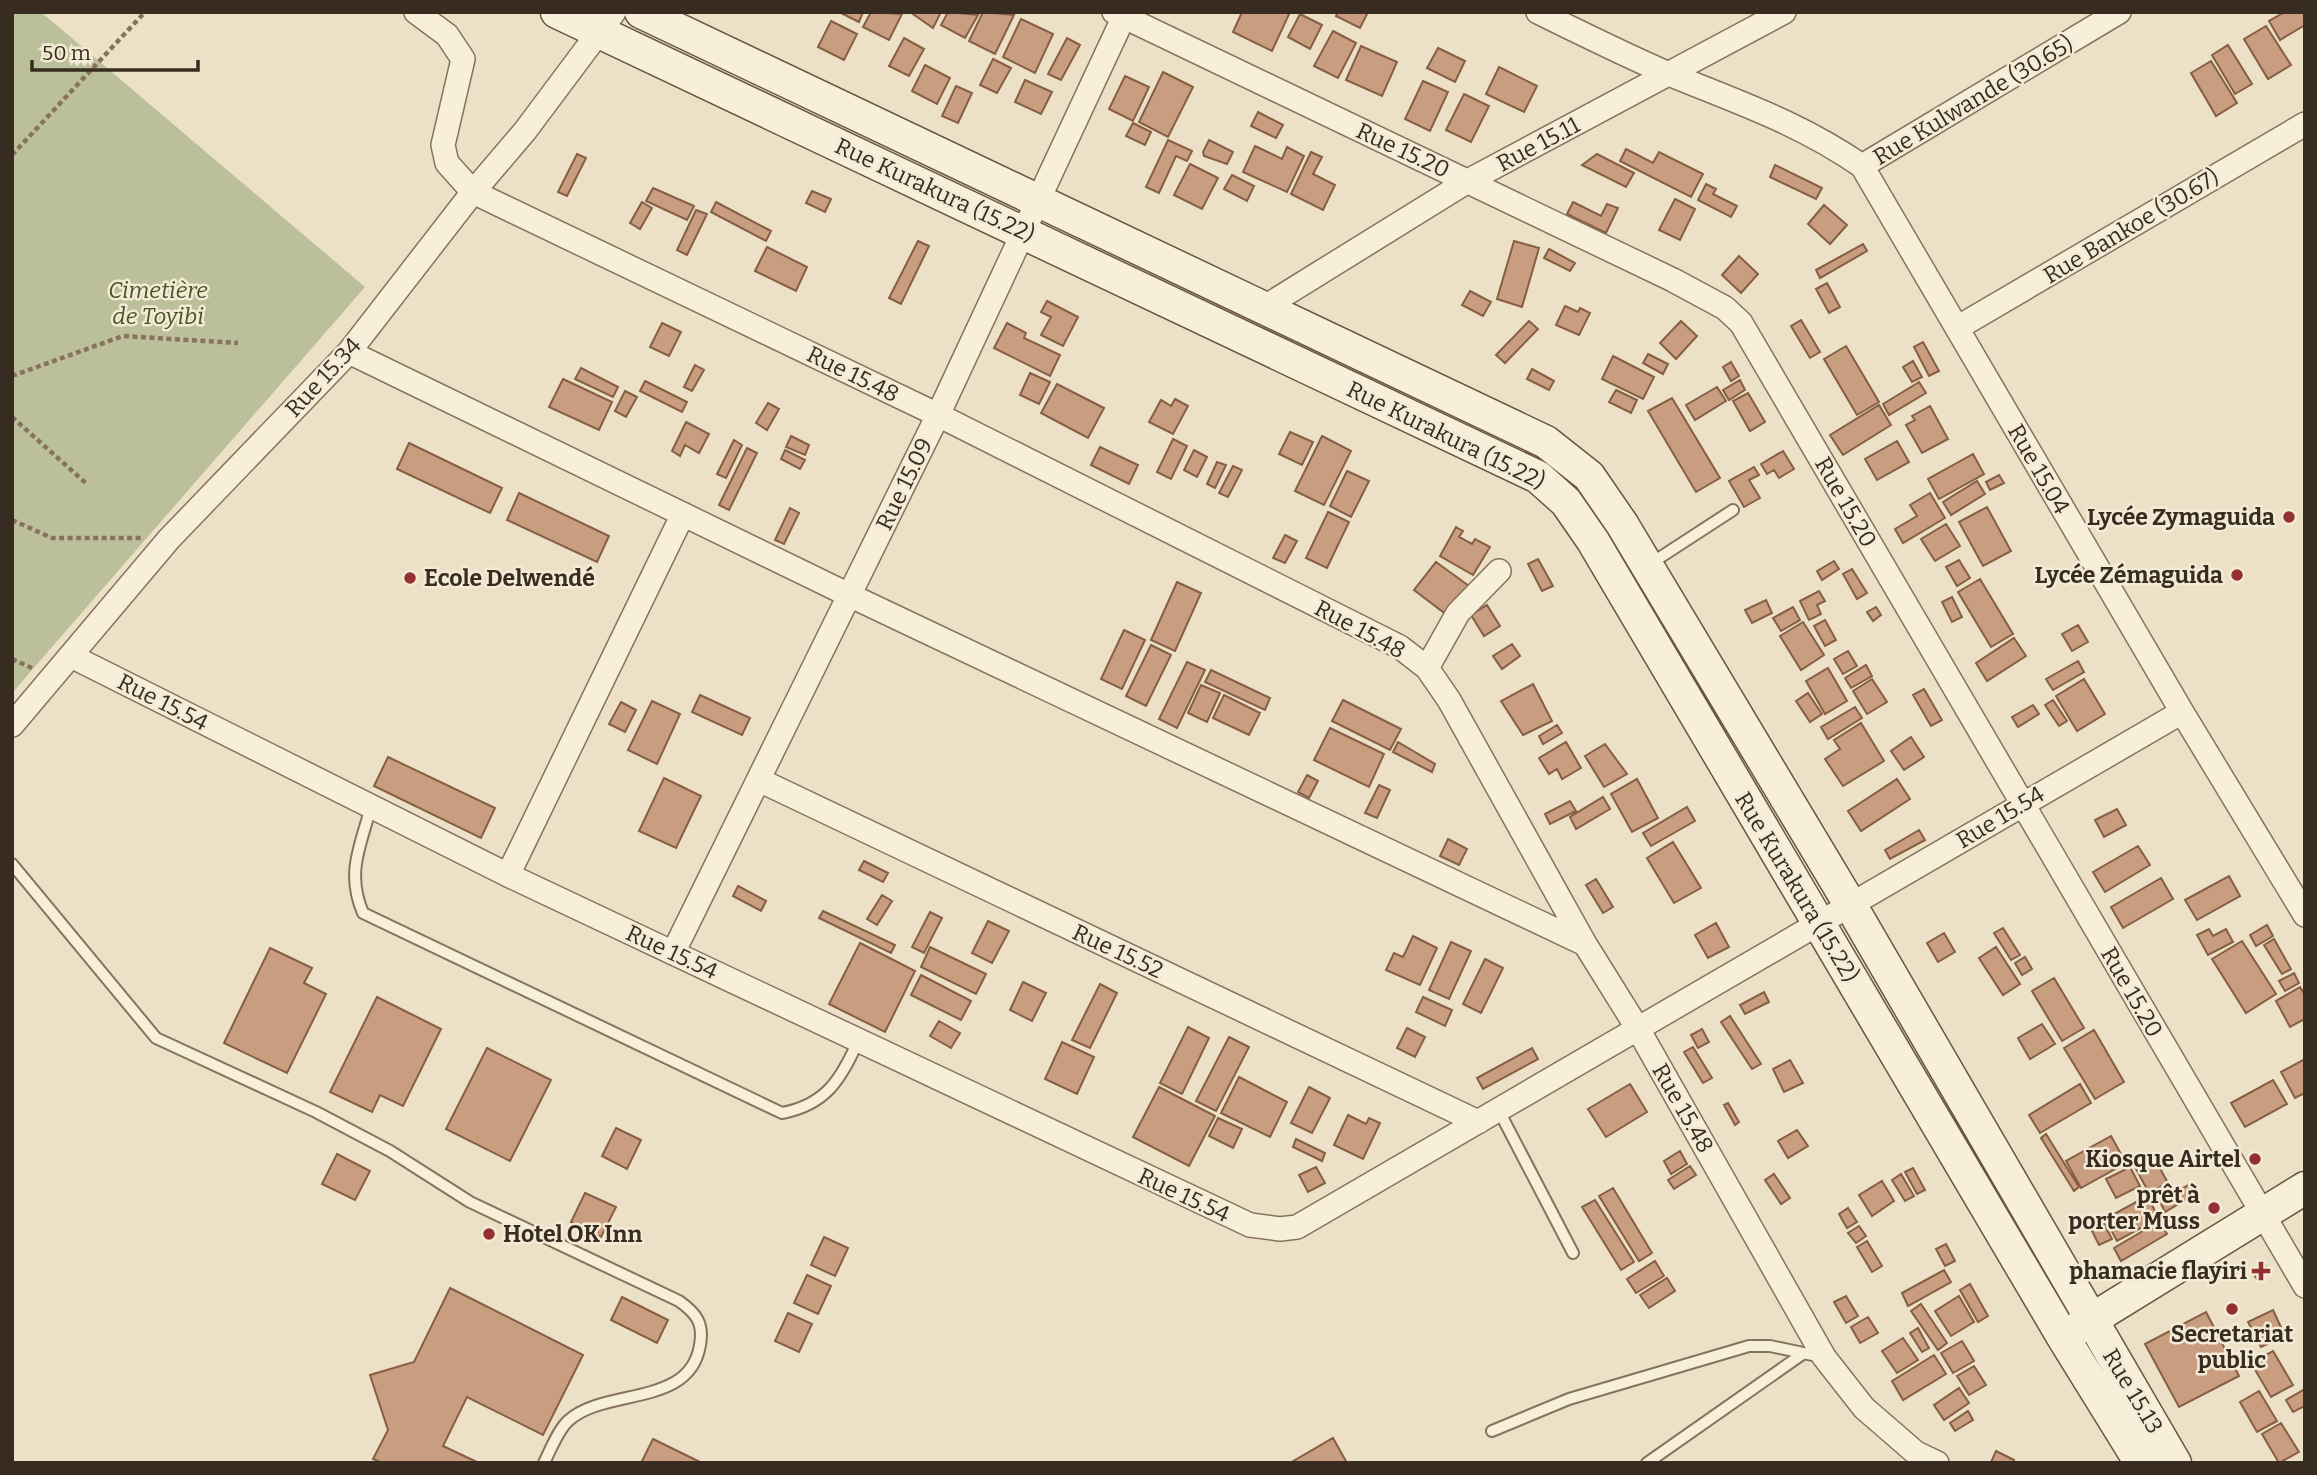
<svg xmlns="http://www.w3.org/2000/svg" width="2317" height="1475" viewBox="0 0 2317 1475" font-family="Bitter,serif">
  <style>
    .cemetery { fill: #bbc09a }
    .building { fill: #c99d7f; stroke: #855e44; stroke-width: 2 }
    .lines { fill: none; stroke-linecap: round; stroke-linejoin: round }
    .lane-casing { stroke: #87735d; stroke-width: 14 }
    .street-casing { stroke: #87735d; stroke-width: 26 }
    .secondary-casing { stroke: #695540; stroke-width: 35 }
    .path { stroke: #87735d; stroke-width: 4.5; stroke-dasharray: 5 3.5; stroke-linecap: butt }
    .lane { stroke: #f7efda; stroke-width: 10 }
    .street { stroke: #f7efda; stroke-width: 23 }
    .secondary { stroke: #f7efda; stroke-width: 32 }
    .poi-dot { fill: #943031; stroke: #f4ebd6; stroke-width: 2.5 }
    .labels { text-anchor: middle; stroke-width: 5; stroke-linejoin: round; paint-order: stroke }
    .street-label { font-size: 23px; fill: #382c20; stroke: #f4ebd6 }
    .park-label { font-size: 23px; font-style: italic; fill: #495428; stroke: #f4ebd6 }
    .poi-label { font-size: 23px; font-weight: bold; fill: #382c20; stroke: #f4ebd6; text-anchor: end }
  </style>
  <rect width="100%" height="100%" fill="#ece1c7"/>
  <!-- cemetery -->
  <path class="cemetery" d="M12 12H41L365 287 12 693Z"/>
  <!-- building -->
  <path class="building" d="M839 12H863L859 22Z
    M871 12 902 14 889 40 863 27Z
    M910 12H941L933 28Z
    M948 12 978 15 965 38 941 25Z
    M983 12 1014 15 995 54 969 41Z
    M1242 12H1290L1272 51 1233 32Z
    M1338 12H1368L1360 28 1336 16Z
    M2285 12H2305V25L2280 40 2269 21Z
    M1300 14 1322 25 1310 49 1288 37Z
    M1021 19 1053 34 1035 73 1003 57Z
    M831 21 857 34 844 60 818 47Z
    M2266 26 2291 65 2268 79 2244 39Z
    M1333 31 1356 43 1338 78 1314 66Z
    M904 38 924 49 909 76 889 66Z
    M1067 38 1080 45 1061 80 1048 74Z
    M2228 45 2252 84 2235 94 2212 55Z
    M1361 46 1397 62 1382 96 1346 80Z
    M1438 48 1465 61 1455 82 1427 68Z
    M993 59 1011 68 997 93 980 85Z
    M2211 61 2237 103 2216 116 2191 73Z
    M925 65 950 78 937 104 912 91Z
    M1499 67 1537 86 1524 112 1486 94Z
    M1163 72 1193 87 1168 137 1139 122Z
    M1125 76 1149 87 1133 121 1109 109Z
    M1025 80 1052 92 1041 114 1015 102Z
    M1423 81 1448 92 1430 131 1405 119Z
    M956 86 972 93 958 123 942 116Z
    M1464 94 1489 106 1471 142 1446 130Z
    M1258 112 1283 125 1276 138 1251 126Z
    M1133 123 1151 132 1145 145 1126 136Z
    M1168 140 1192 151 1187 161 1176 156 1159 193 1146 187Z
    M1209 140 1233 152 1227 164 1204 156 1203 152Z
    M1255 146 1282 159 1287 147 1304 156 1287 192 1243 172Z
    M1626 149 1653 163 1659 152 1703 174 1691 197 1620 161Z
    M1311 152 1322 157 1313 174 1335 185 1323 210 1291 194Z
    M577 154 586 158 567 196 558 192Z
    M1597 154 1634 173 1626 187 1582 165Z
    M1190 164 1218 178 1202 209 1174 195Z
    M1775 165 1822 188 1816 199 1770 177Z
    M1232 175 1254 186 1247 201 1224 189Z
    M1706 184 1716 189 1713 194 1737 206 1731 217 1698 200Z
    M653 188 694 206 687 220 646 201Z
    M812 191 831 199 825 212 806 203Z
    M1675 199 1695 209 1680 240 1659 230Z
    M642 202 652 208 640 229 630 223Z
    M716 202 771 231 766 241 711 212Z
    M1573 202 1601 216 1607 204 1618 208 1606 233 1567 214Z
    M1824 205 1847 225 1830 244 1808 224Z
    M696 210 707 214 687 255 677 250Z
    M918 241 929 246 901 304 889 298Z
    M1514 241 1539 248 1522 307 1497 299Z
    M1863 244 1867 251 1820 278 1816 270Z
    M767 247 807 267 796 291 755 271Z
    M1549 249 1575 263 1570 271 1544 258Z
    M1739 256 1758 274 1741 293 1722 275Z
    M1827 283 1840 307 1829 313 1816 289Z
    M1470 291 1491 302 1483 316 1462 305Z
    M1047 301 1078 317 1063 346 1041 335 1051 317 1041 312Z
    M1565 306 1578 312 1580 308 1590 313 1579 335 1556 325Z
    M1801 320 1820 352 1810 358 1791 326Z
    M1529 321 1538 329 1505 363 1496 355Z
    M1681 321 1697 336 1676 359 1660 343Z
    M662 323 681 332 669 356 650 347Z
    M1007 323 1026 333 1024 338 1060 355 1050 376 994 348Z
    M1923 342 1939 371 1929 376 1914 347Z
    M1846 346 1879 402 1857 415 1824 359Z
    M1648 354 1668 364 1663 374 1643 363Z
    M1613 356 1654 377 1643 399 1602 379Z
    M1913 361 1922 377 1912 382 1903 367Z
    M1731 362 1739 376 1731 381 1723 367Z
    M695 365 704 370 692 391 684 387Z
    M581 368 618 387 613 397 575 379Z
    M1532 369 1554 381 1549 390 1527 379Z
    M1030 373 1050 382 1039 404 1020 395Z
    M563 379 612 402 599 430 549 407Z
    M1740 380 1745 390 1729 400 1723 390Z
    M645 381 687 402 682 412 640 391Z
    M1919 382 1926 393 1889 415 1883 404Z
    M1057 384 1104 408 1088 438 1041 413Z
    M1717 387 1726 401 1695 420 1686 405Z
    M1616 390 1637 400 1631 413 1609 402Z
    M625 391 637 397 626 417 615 411Z
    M1748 393 1765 422 1750 431 1733 401Z
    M1672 398 1720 478 1696 492 1648 411Z
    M1175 399 1188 406 1173 434 1149 422 1161 400 1171 406Z
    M768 403 779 409 767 430 756 423Z
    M1879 405 1891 425 1843 455 1830 435Z
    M1930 406 1948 439 1922 453 1906 425 1915 420 1912 416Z
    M686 422 709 434 699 453 685 445 680 456 672 451Z
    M1290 432 1313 442 1302 465 1279 454Z
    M791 436 809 445 805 455 786 447Z
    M1322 436 1351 451 1324 505 1295 491Z
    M1173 439 1187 446 1171 479 1157 472Z
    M734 440 742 445 726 478 717 474Z
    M1897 441 1909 462 1877 480 1865 459Z
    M409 443 502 488 490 513 397 469Z
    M1100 447 1138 465 1129 484 1091 465Z
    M747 448 757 453 729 510 719 505Z
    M785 450 805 460 800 469 781 459Z
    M1194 450 1207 457 1197 477 1184 470Z
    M1783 451 1794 469 1779 478 1774 470 1767 474 1761 464Z
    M1973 454 1984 474 1939 499 1928 479Z
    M1217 462 1226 465 1215 488 1207 484Z
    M1233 466 1242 470 1228 497 1219 493Z
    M1754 467 1759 475 1749 480 1760 498 1744 507 1729 481Z
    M1347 471 1369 481 1351 517 1330 506Z
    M1999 475 2004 483 1990 490 1986 482Z
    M1977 481 1985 494 1951 515 1943 502Z
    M519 493 609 536 597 562 507 520Z
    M1930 493 1945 518 1903 543 1895 529 1917 516 1910 505Z
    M1987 507 2011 551 1983 566 1959 522Z
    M790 508 799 513 784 544 775 540Z
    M1328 512 1349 522 1327 568 1306 558Z
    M1946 524 1960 546 1935 561 1921 539Z
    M1456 527 1463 531 1459 537 1472 544 1475 539 1490 547 1473 575 1440 556Z
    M1285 535 1297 541 1285 563 1273 558Z
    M1538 559 1553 586 1542 591 1528 564Z
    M1959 560 1970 578 1957 586 1946 567Z
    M1834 561 1839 569 1822 580 1817 571Z
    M1436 562 1469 586 1447 615 1414 590Z
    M1852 569 1867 593 1857 599 1843 574Z
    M1980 579 2013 634 1991 647 1958 592Z
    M1177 582 1201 593 1175 651 1151 640Z
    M1819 591 1825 601 1817 605 1821 614 1809 620 1800 601Z
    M1952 597 1962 617 1952 622 1942 602Z
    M1766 600 1772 613 1752 623 1745 610Z
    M1487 605 1500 626 1484 636 1471 615Z
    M1793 607 1800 620 1781 631 1773 618Z
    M1876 607 1881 615 1873 621 1867 612Z
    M1825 620 1836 640 1825 646 1814 626Z
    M1803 622 1824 655 1801 670 1780 636Z
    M2078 625 2088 642 2072 651 2062 634Z
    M1124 630 1145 640 1122 689 1101 679Z
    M2014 638 2026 656 1987 681 1976 663Z
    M1512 644 1520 656 1502 669 1493 656Z
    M1151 645 1171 655 1146 706 1126 696Z
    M1848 651 1857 666 1843 674 1834 659Z
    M2078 661 2084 672 2053 690 2046 679Z
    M1187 662 1205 670 1177 728 1159 719Z
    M1866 665 1872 676 1851 688 1845 678Z
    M1828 668 1847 701 1825 714 1806 681Z
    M1211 670 1270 698 1265 710 1205 682Z
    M1872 679 1887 702 1867 714 1853 691Z
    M2084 679 2105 714 2077 731 2056 696Z
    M1533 684 1552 721 1523 735 1501 701Z
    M1201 685 1220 693 1207 722 1188 713Z
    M1924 689 1942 720 1931 726 1913 695Z
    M1808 693 1822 714 1810 722 1796 701Z
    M700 695 750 718 742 735 692 712Z
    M1224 695 1260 713 1249 735 1213 718Z
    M1343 700 1401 729 1390 750 1332 721Z
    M2053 700 2067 721 2059 726 2045 705Z
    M652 701 680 714 657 764 628 750Z
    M621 702 636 710 625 732 609 724Z
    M2033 705 2039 714 2018 727 2012 717Z
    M1855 707 1862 718 1828 739 1821 727Z
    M1861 723 1884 761 1843 786 1825 759 1840 749 1834 740Z
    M1557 725 1562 733 1543 744 1539 736Z
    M1330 728 1384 754 1369 787 1314 760Z
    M1911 737 1924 757 1904 770 1891 751Z
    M1398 742 1435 764 1432 772 1393 752Z
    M1566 742 1581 768 1562 779 1557 769 1549 774 1539 758Z
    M1605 744 1627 774 1604 787 1585 756Z
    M388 757 495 808 481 838 374 786Z
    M1307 775 1318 781 1309 798 1298 792Z
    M664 778 701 796 676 848 639 831Z
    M1637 779 1658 818 1632 832 1611 794Z
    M1897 779 1910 799 1861 831 1848 811Z
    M1379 785 1390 790 1377 818 1365 813Z
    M1603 797 1610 809 1576 829 1570 817Z
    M1570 801 1576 811 1550 824 1545 814Z
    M1687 807 1695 821 1651 846 1643 833Z
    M2117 809 2126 825 2104 837 2095 820Z
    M1919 830 1925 840 1890 859 1885 850Z
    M1448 839 1467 849 1459 865 1440 856Z
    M1673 842 1701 888 1674 903 1647 858Z
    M2138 846 2150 865 2105 892 2093 872Z
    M864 861 888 873 883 882 859 870Z
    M2229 876 2240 896 2197 920 2185 900Z
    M2161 878 2173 899 2123 928 2111 907Z
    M1596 879 1613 907 1603 913 1586 885Z
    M738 886 766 901 761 911 733 896Z
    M882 895 892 901 877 925 867 919Z
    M823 911 895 945 891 953 819 918Z
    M930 912 942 918 924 953 912 947Z
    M988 921 1009 931 992 963 972 953Z
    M1716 923 1729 947 1708 958 1695 935Z
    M2267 925 2273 936 2256 946 2250 935Z
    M2003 928 2020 955 2011 960 1994 933Z
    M2209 929 2213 936 2226 929 2233 942 2208 955 2197 935Z
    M1944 933 1955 952 1938 962 1927 943Z
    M1413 936 1437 948 1420 985 1386 970 1394 953 1403 957Z
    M2274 939 2291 969 2282 974 2264 945Z
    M2242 941 2276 994 2246 1013 2212 959Z
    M1451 942 1471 951 1449 999 1429 990Z
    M860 943 915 971 885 1032 829 1004Z
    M930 947 986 974 976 994 921 967Z
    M1996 947 2020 984 2003 995 1979 958Z
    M270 948 312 968 304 983 326 994 287 1073 224 1043Z
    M2025 957 2032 969 2022 975 2015 963Z
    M1485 959 1503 968 1481 1013 1463 1004Z
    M2294 973 2299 983 2285 991 2279 981Z
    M921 975 971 1001 961 1020 911 995Z
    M2054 978 2084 1028 2062 1041 2032 991Z
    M1023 982 1046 993 1032 1021 1010 1010Z
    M1100 984 1117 993 1090 1048 1072 1040Z
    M2300 987 2305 995V1019L2290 1027 2276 1001Z
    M1764 992 1769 1002 1745 1014 1740 1005Z
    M377 997 441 1029 403 1106 380 1095 372 1112 330 1092Z
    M1423 997 1452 1010 1445 1026 1416 1012Z
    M1730 1016 1761 1064 1752 1069 1721 1022Z
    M939 1021 960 1033 951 1048 930 1036Z
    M2042 1024 2055 1044 2030 1059 2018 1038Z
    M1188 1027 1209 1038 1182 1094 1160 1083Z
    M1407 1028 1425 1037 1415 1057 1397 1048Z
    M1702 1029 1709 1042 1698 1048 1691 1035Z
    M2094 1030 2124 1082 2095 1099 2064 1048Z
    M1229 1037 1249 1047 1216 1111 1196 1101Z
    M1062 1042 1094 1057 1077 1094 1045 1079Z
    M1693 1047 1712 1078 1703 1083 1684 1052Z
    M487 1048 551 1080 510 1161 446 1129Z
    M1532 1048 1538 1059 1483 1089 1477 1078Z
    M2305 1059V1093L2295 1098 2281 1072Z
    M1790 1060 1803 1083 1784 1092 1773 1069Z
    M1239 1077 1287 1102 1270 1137 1221 1113Z
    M2273 1080 2287 1104 2245 1127 2231 1103Z
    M1630 1084 1647 1112 1606 1137 1588 1109Z
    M2080 1084 2091 1103 2040 1133 2029 1115Z
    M1159 1087 1215 1116 1189 1166 1133 1137Z
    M1309 1087 1330 1098 1312 1133 1291 1123Z
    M1728 1103 1739 1122 1735 1125 1724 1105Z
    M1348 1115 1366 1124 1369 1118 1380 1123 1363 1159 1334 1145Z
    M1218 1118 1242 1129 1233 1148 1209 1136Z
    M616 1128 641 1140 627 1169 602 1156Z
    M1797 1130 1808 1146 1788 1158 1778 1141Z
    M2046 1134 2079 1187 2074 1191 2041 1138Z
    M2111 1136 2126 1163 2081 1188 2066 1161Z
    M1296 1139 1325 1153 1322 1161 1293 1147Z
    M1680 1151 1687 1164 1671 1174 1664 1161Z
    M337 1154 370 1171 355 1200 322 1184Z
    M2155 1159 2168 1183 2149 1193 2136 1169Z
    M1690 1166 1696 1175 1674 1189 1668 1180Z
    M1316 1167 1325 1183 1308 1192 1299 1175Z
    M2130 1167 2140 1186 2116 1198 2106 1179Z
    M1913 1168 1925 1190 1917 1194 1905 1172Z
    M1774 1174 1790 1198 1781 1204 1765 1180Z
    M1901 1174 1914 1196 1905 1201 1892 1180Z
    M1882 1181 1894 1201 1872 1216 1859 1195Z
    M2190 1184 2195 1194 2165 1212 2160 1202Z
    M1613 1188 1652 1253 1639 1261 1599 1196Z
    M585 1193 616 1207 601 1237 571 1222Z
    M2147 1196 2159 1218 2117 1241 2105 1219Z
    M1595 1200 1634 1262 1621 1270 1582 1207Z
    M1848 1208 1857 1222 1847 1228 1839 1214Z
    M2100 1216 2112 1239 2099 1245 2087 1221Z
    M2160 1221 2167 1234 2121 1261 2114 1248Z
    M1859 1226 1866 1236 1856 1243 1848 1233Z
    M824 1237 848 1248 835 1276 811 1265Z
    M1867 1241 1882 1266 1872 1272 1857 1247Z
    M1946 1244 1955 1261 1945 1266 1936 1249Z
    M1655 1261 1664 1276 1636 1293 1627 1279Z
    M2264 1264 2269 1271 2257 1279 2252 1272Z
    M1944 1270 1951 1282 1908 1306 1902 1293Z
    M807 1275 831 1286 818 1314 794 1303Z
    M1667 1278 1675 1291 1649 1308 1640 1295Z
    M1970 1284 1988 1316 1978 1322 1960 1290Z
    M450 1288 583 1355 543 1435 467 1397 443 1446 479 1463H383L373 1459 388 1430 370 1375 414 1362Z
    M1846 1296 1858 1316 1846 1323 1834 1302Z
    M1959 1296 1974 1322 1951 1336 1935 1311Z
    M622 1297 668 1320 657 1343 611 1320Z
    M1921 1304 1947 1343 1938 1350 1911 1311Z
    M2273 1310 2285 1336 2261 1347 2248 1322Z
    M2206 1312 2239 1376 2179 1407 2145 1344Z
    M788 1313 812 1324 799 1352 775 1341Z
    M1868 1317 1878 1333 1860 1343 1851 1327Z
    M1918 1328 1929 1348 1922 1352 1910 1333Z
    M1903 1338 1918 1360 1897 1373 1882 1351Z
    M1962 1341 1974 1361 1953 1373 1941 1353Z
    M2273 1351 2293 1385 2271 1397 2251 1363Z
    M1934 1355 1946 1374 1903 1400 1892 1381Z
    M1974 1366 1986 1385 1969 1395 1957 1376Z
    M1959 1388 1969 1403 1944 1420 1934 1405Z
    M2305 1389V1406L2293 1412 2286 1400Z
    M2259 1391 2277 1421 2257 1432 2240 1402Z
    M1968 1411 1973 1420 1955 1431 1950 1423Z
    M2281 1423 2299 1452 2279 1463 2262 1434Z
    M1333 1438 1347 1463H1290Z
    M653 1439 702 1463H641Z
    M1996 1451 2014 1460 2012 1463 1991 1462Z"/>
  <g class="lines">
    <defs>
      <path id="lane" d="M1650 564 1733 510
        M371 807C360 847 346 873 363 913L782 1113C825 1105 841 1080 858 1041
        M12 864 156 1038 316 1112 390 1151 470 1202 679 1301C696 1313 704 1323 700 1345 690 1408 605 1387 568 1421 558 1430 550 1451 544 1463
        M1499 1111 1573 1253
        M1492 1431 1569 1399 1749 1346H1770L1822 1357
        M1647 1463 1804 1353"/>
      <path id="street" d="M416 12 447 35 463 59 443 145 447 163 473 192 938 415 1400 647 1427 668 1449 700 1585 944 1638 1029 1824 1357 1864 1408 1916 1453 1937 1463
        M1114 12 1673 280 1725 308 1741 323 2305 1286
        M1538 12C1581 33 1625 55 1669 74 1739 103 1798 122 1862 166L2182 712 2305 915
        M1862 166 2119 12
        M1263 308 1468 181 1784 12
        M1957 328 2305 124
        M349 352 849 595 1585 944
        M71 656 508 875 1250 1225 1280 1229 1297 1227 2182 712
        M1427 668 1458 613 1499 571
        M12 725 169 539 349 352 473 192 525 131 614 12
        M759 780 1478 1122
        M508 875 683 514
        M673 953 938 415 1126 12"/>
      <path id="secondary" d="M557 12 1538 477 1566 502 1593 541 2063 1337 2141 1463
        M641 12 1546 442 1589 476 1622 524 1851 906 2175 1463
        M2073 1331 2305 1188"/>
    </defs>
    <!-- lane casing -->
    <use href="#lane" class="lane-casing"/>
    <!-- street casing -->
    <use href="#street" class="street-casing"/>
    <!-- secondary casing -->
    <use href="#secondary" class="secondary-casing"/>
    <!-- path -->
    <path class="path" d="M12 155 145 12
      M12 376 123 336 238 343
      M12 417 88 485
      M12 520 52 538H141
      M12 659 32 668"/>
    <!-- lane -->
    <use href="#lane" class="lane"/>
    <!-- street -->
    <use href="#street" class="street"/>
    <!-- secondary -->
    <use href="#secondary" class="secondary"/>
  </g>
  <!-- markers -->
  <g class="poi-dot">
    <circle cx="2289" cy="517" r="7"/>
    <circle cx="2237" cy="575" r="7"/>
    <circle cx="410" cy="578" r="7"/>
    <circle cx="2255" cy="1159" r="7"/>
    <circle cx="2214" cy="1208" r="7"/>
    <circle cx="489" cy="1234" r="7"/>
    <path d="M2257.5 1260.5h7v7h7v7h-7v7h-7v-7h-7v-7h7z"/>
    <circle cx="2232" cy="1309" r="7"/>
  </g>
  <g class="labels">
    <!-- street labels -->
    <g class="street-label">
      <text transform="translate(1973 100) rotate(-31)" y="8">Rue Kulwande (30.65)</text>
      <text transform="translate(1538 144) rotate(-28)" y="8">Rue 15.11</text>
      <text transform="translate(1403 150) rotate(25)" y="8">Rue 15.20</text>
      <text transform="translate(935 190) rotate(25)" y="8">Rue Kurakura (15.22)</text>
      <text transform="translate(2131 226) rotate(-31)" y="8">Rue Bankoe (30.67)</text>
      <text transform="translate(853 374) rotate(26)" y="8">Rue 15.48</text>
      <text transform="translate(323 377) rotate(-47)" y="8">Rue 15.34</text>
      <text transform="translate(1446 435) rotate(26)" y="8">Rue Kurakura (15.22)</text>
      <text transform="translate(2039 469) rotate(60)" y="8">Rue 15.04</text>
      <text transform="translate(904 484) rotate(-64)" y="8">Rue 15.09</text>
      <text transform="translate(1846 502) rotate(60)" y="8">Rue 15.20</text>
      <text transform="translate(1360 629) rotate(28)" y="8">Rue 15.48</text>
      <text transform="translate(163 702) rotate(27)" y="8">Rue 15.54</text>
      <text transform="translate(2000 817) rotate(-31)" y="8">Rue 15.54</text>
      <text transform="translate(1797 887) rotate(59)" y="8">Rue Kurakura (15.22)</text>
      <text transform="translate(1118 951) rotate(25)" y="8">Rue 15.52</text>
      <text transform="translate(672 952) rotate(25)" y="8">Rue 15.54</text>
      <text transform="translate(2132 992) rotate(60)" y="8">Rue 15.20</text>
      <text transform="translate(1683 1108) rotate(60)" y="8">Rue 15.48</text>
      <text transform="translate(1184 1195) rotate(25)" y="8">Rue 15.54</text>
      <text transform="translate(2133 1391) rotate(59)" y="8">Rue 15.13</text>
    </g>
    <!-- park labels -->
    <g class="park-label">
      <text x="158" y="298">Cimetière<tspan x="158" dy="26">de Toyibi</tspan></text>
    </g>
    <!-- poi labels -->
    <g class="poi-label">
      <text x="2275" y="525">Lycée Zymaguida</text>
      <text x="2223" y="583">Lycée Zémaguida</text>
      <text x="424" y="586" text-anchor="start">Ecole Delwendé</text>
      <text x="2241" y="1167">Kiosque Airtel</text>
      <text x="2200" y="1203">prêt à<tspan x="2200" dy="26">porter Muss</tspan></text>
      <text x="503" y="1242" text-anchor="start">Hotel OK Inn</text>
      <text x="2247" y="1279">phamacie flayiri</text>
      <text x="2232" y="1342" text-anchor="middle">Secretariat<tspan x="2232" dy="26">public</tspan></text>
    </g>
  </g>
  <!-- border -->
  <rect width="2317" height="1475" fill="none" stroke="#382c20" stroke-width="28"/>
  <!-- scale -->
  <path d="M32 60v10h166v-10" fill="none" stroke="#382c20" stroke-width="3.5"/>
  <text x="42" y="60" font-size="21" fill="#382c20" stroke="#f4ebd6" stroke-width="5" paint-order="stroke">50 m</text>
</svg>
